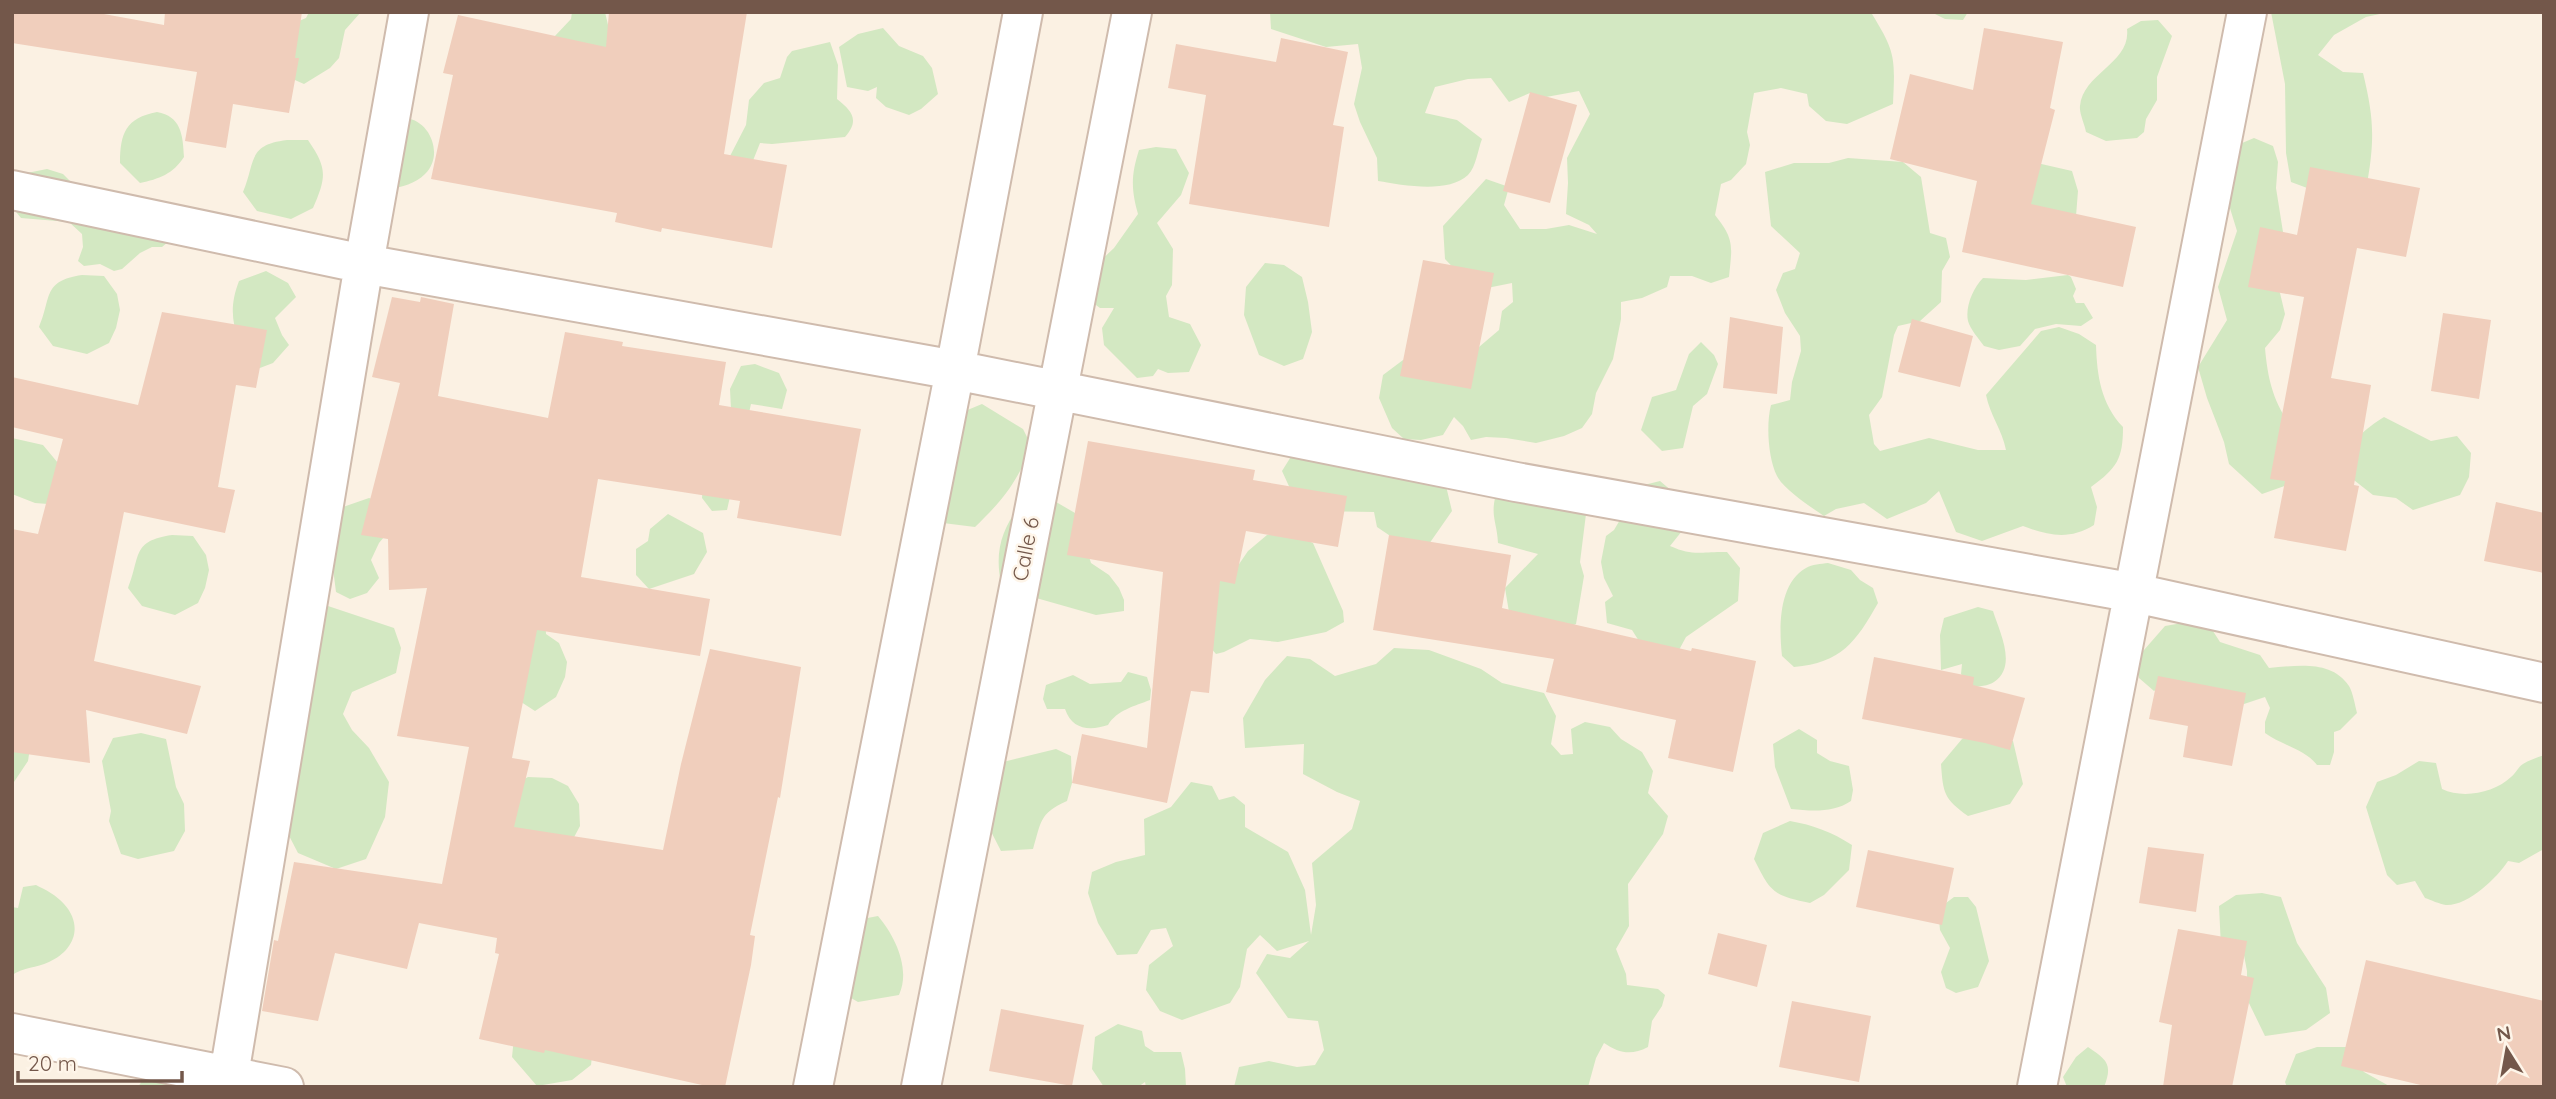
<svg xmlns="http://www.w3.org/2000/svg" width="2556" height="1099" viewBox="0 0 2556 1099" font-family="Quicksand,sans-serif">
  <style>
    .green { fill: #d3e8c2 }
    .building { fill: #f0cebc }
    .lines { fill: none; stroke-linecap: round; stroke-linejoin: round }
    .minor-casing { stroke: #cfbbad; stroke-width: 42 }
    .minor { stroke: #fff; stroke-width: 38 }
    .labels { text-anchor: middle; stroke-width: 5; stroke-linejoin: round; paint-order: stroke }
    .street-label { font-size: 21px; fill: #73574a; stroke: #fef5e9 }
  </style>
  <rect width="100%" height="100%" fill="#fbf1e3"/>
  <!-- green -->
  <path class="green" d="M309 12H361L345 30 339 58 330 68 304 84 288 77 292 24 306 18Z
    M572 12H605L614 51 554 37 571 19Z
    M1270 12H1861L1872 14C1896 53 1895 58 1893 104L1847 124 1826 121 1809 106 1807 94 1781 88 1754 93 1747 132 1750 145 1746 164 1731 180 1721 184 1715 215C1735 240 1732 246 1729 277L1711 283 1692 276H1670L1667 287 1642 298 1621 302V319L1613 359 1596 393 1592 414 1582 428 1564 436 1536 443 1506 438 1486 437 1471 440 1463 426 1454 417 1443 435 1421 440 1404 439 1392 428 1379 398 1383 375 1403 360 1479 347 1499 330 1502 311 1513 302 1512 283 1482 289 1465 280 1445 259 1443 226 1486 179 1509 187 1504 205 1520 229H1546L1569 225 1597 234 1589 225 1566 214 1568 183 1567 158 1590 114 1579 91 1546 97 1530 93 1509 102 1491 78 1468 79 1435 87 1425 113 1457 120 1482 139C1478 149 1476 167 1468 175 1448 194 1402 185 1378 181L1377 158 1360 122 1354 104 1362 68 1358 44 1326 47 1271 29Z
    M1931 12H1968L1963 20 1945 19Z
    M2271 12H2389L2366 17 2334 35 2318 55 2343 72 2363 73C2373 114 2375 137 2368 178L2326 195 2291 182 2286 153 2285 84Z
    M2158 20 2172 36 2157 77V100L2146 119 2144 132 2137 138 2106 141 2086 132C2085 125 2079 113 2080 106 2083 73 2131 63 2127 29L2141 21Z
    M883 28 899 46 923 56 932 68 938 94 921 109 909 115 886 107 876 98 877 87 868 91 847 87 839 47 858 34Z
    M830 42 838 65 837 99C852 111 860 120 845 137L772 144 760 143 752 163 729 158 746 125 749 100 764 83 780 78 787 57 792 51Z
    M157 112C181 116 183 135 184 157 173 174 159 179 140 183L120 163C120 133 126 118 157 112Z
    M406 118C431 121 444 156 425 174 415 184 402 187 389 189Z
    M2254 138 2273 146 2278 162 2276 188 2283 232 2267 250 2268 267 2280 293 2285 314 2280 330 2265 348C2268 383 2275 408 2298 435L2293 483 2262 494 2229 464 2224 442 2207 398 2198 367 2227 320 2218 287 2237 231 2217 166 2235 146Z
    M287 140H308C327 168 327 176 313 208L291 219 257 211 243 192C256 161 247 145 287 140Z
    M1156 147 1176 149 1189 173 1181 195 1157 223 1173 249 1172 285 1166 296 1169 317 1190 324 1201 345 1189 372 1168 373 1158 369 1153 376 1137 378 1104 345 1102 328 1114 308H1100L1077 291 1093 268 1114 248 1138 214C1131 189 1131 175 1139 150Z
    M1848 158 1903 162 1921 177 1930 233 1946 238 1950 257 1942 271 1941 302 1920 321 1898 326 1894 335 1882 397 1869 415 1874 444 1880 451 1929 438 1978 450H2006C2002 430 1990 415 1986 395L2041 331 2059 327 2079 334 2096 345C2097 376 2101 404 2123 427 2123 459 2117 468 2091 487L2097 507 2094 525C2070 540 2049 536 2023 526L1982 541 1956 532 1939 491 1926 503 1887 519 1864 503 1836 509 1824 516C1811 507 1784 490 1777 476 1768 458 1766 424 1771 405L1790 400 1792 382 1801 351 1800 336 1785 313 1776 290 1783 273 1795 269 1800 253 1771 226 1765 172 1794 163H1829Z
    M2037 163 2072 171 2078 191 2076 216 2022 205Z
    M47 169 63 174 84 195 168 242 162 247H152L140 253 122 269 114 271 100 264 84 266 78 261 83 247 82 234 69 222 21 218 12 207 22 174Z
    M1265 263 1284 265 1302 277 1308 302 1312 332 1303 359 1284 366 1259 355 1244 315 1246 287Z
    M266 271 288 283 296 297 275 318 282 335 289 345 273 363 252 371C237 337 225 317 239 281Z
    M82 275 104 276 117 294 120 310 116 328 109 343 87 354 53 346 39 327C52 297 42 281 82 275Z
    M2068 275 2071 277 2076 289 2073 296 2076 303H2084L2093 318 2081 326 2056 324 2035 329 2020 346 1999 350 1984 346C1979 339 1970 329 1968 321 1965 307 1973 288 1983 278L2026 280Z
    M1701 342 1714 355 1718 364 1707 394 1693 406 1683 448 1662 451 1641 430 1652 397 1676 390 1689 354Z
    M755 364 779 373 787 390 782 409 751 404 727 510 712 511 702 498 703 482 731 409 730 389 741 366Z
    M982 404 1023 429 1032 447C1015 484 1004 499 975 527L935 522 941 421Z
    M2384 417 2431 441 2457 436 2471 453 2469 477 2460 495 2413 510 2396 498 2373 495 2350 477C2353 441 2353 437 2384 417Z
    M12 438 43 445 63 469 61 505 35 503 12 494Z
    M1292 455 1446 486 1452 511 1429 544 1414 552 1377 527 1374 512 1314 511 1293 495 1282 471Z
    M1555 468 1574 480 1586 514 1580 562 1584 576 1576 624 1558 633 1510 618 1505 588 1538 554 1498 543C1497 522 1490 516 1496 494L1516 482Z
    M1660 481 1679 497 1686 526 1670 546C1695 557 1701 551 1727 552L1740 568 1738 601 1686 637 1679 650 1656 668 1632 630 1607 623 1605 602 1613 596 1604 578 1601 562 1606 536 1614 530 1640 486Z
    M369 498 389 504 394 525 379 543 371 560 379 578 367 593 350 599 336 592 331 553 343 507Z
    M1051 499 1075 513 1091 563 1109 575 1119 588 1124 600V611L1096 615 1012 591 1001 583C994 549 1003 527 1023 501Z
    M668 514 703 533 707 552 694 574 649 589 636 575V549L648 541 650 529Z
    M1294 534 1313 543 1343 611 1344 622 1326 632 1278 642 1250 639 1224 652 1216 654 1196 631 1199 584 1235 570 1248 551 1267 535Z
    M172 535 193 536 206 555 209 570 205 588 198 603 175 615 142 606 128 588C141 556 131 541 172 535Z
    M1828 563 1851 570 1860 580 1873 588 1878 603C1856 642 1841 663 1794 667L1782 656C1779 628 1778 584 1806 568 1812 564 1821 564 1828 563Z
    M328 606 394 628 401 648 396 673 352 692 343 714 352 730 369 748 389 782 385 817 366 859 336 869 298 853 285 828 313 617Z
    M1978 607 1993 611C1999 631 2018 666 1994 682 1989 686 1978 686 1972 688L1961 674 1962 664 1941 670 1940 635 1944 618Z
    M545 615 546 634 559 643 567 662 565 677 556 697 535 711 518 700 432 629Z
    M2188 622 2211 628 2220 642 2260 655 2269 668C2296 666 2331 659 2349 686 2353 693 2355 705 2357 713L2340 730 2334 732V752L2330 765H2317C2305 749 2281 745 2265 733V722L2270 708 2265 697 2244 704 2241 701 2161 686 2154 691 2139 678 2137 658 2165 626Z
    M1394 648 1429 650 1481 669 1502 683 1544 693 1556 716 1551 744 1561 755 1573 754 1571 729 1585 722 1610 727 1621 739 1642 752 1653 771 1648 793 1668 816 1663 834 1628 884 1629 926 1616 949 1626 974 1627 985 1658 989 1665 995 1662 1006 1652 1021 1648 1047C1631 1056 1619 1053 1604 1043L1596 1058 1588 1087H1234L1239 1067 1269 1061 1297 1067 1315 1065 1324 1050 1318 1021 1288 1018 1256 973 1267 954 1290 958 1309 941 1277 951 1260 935 1247 949 1240 987 1230 1003 1182 1020 1160 1011 1146 990 1149 965 1173 946 1166 928 1151 930 1137 954 1117 955 1098 923 1088 893 1092 872 1116 862 1145 855 1144 819 1171 807 1191 782 1212 786 1219 800 1234 796 1245 805V827L1288 852 1305 890 1311 935 1316 905 1312 863 1352 829 1360 801 1337 792 1303 774 1304 744 1245 748 1243 718 1265 680 1287 656 1310 659 1335 676 1376 664Z
    M1128 672 1147 677 1151 690 1150 700C1135 706 1117 710 1108 725 1090 731 1072 730 1065 709H1047L1043 699 1046 685 1073 675 1090 684 1121 682Z
    M12 717 31 741 28 761 12 785Z
    M1799 729 1817 740V753L1830 761 1849 766 1853 790 1851 801C1833 813 1812 811 1791 809L1775 767 1773 744Z
    M1981 730 2013 741 2023 784 2010 804 1968 816C1944 799 1943 793 1941 764L1962 739Z
    M141 733 166 739 176 787 184 804 185 831 174 851 138 859 121 854 109 821 111 811 102 761 113 738Z
    M1056 749 1071 756 1072 783 1067 801C1039 813 1041 823 1033 849L1001 851 981 812 1003 762Z
    M2544 755V849L2519 863 2508 861C2497 878 2468 906 2446 905 2439 904 2431 900 2425 898L2415 881 2397 885 2387 875 2366 807 2377 782 2396 775 2419 761 2436 763 2442 789C2463 799 2494 793 2511 777 2516 773 2518 767 2523 764 2529 760 2537 758 2544 755Z
    M528 777 552 778 568 786 579 804 580 826 572 841 504 829 510 786Z
    M1790 821C1813 825 1832 832 1852 845L1849 870 1824 895 1810 903C1773 895 1771 893 1754 859L1763 833Z
    M36 885C46 890 56 895 64 904 84 926 74 951 49 962 36 968 24 967 12 975V907L18 908 23 887Z
    M2262 893 2281 897 2297 943 2326 988 2330 1013 2306 1030 2265 1036 2247 999V971L2243 950 2221 947 2219 906 2236 895Z
    M1954 897H1968L1976 907 1989 961 1978 987 1956 993 1946 988 1941 972 1950 948 1940 930 1938 909Z
    M878 916C895 936 911 969 899 995L858 1002 834 988 857 920Z
    M1118 1024 1142 1031 1145 1046 1154 1052H1181L1185 1069 1186 1087H1146L1145 1082 1138 1087H1104L1092 1069 1095 1037Z
    M515 1028 594 1039 591 1065 572 1080 537 1086 512 1057Z
    M2088 1047C2107 1060 2113 1064 2104 1087H2067L2063 1077 2076 1057Z
    M2317 1047H2346L2364 1072 2391 1087H2287L2285 1082 2296 1054Z
    M144 1078 177 1081 183 1087H138Z"/>
  <!-- building -->
  <path class="building" d="M12 12H93L164 25 165 12H302L295 58H299L289 113 233 104 226 148 185 141 197 72 12 43Z
    M609 12H747L724 154 787 165 772 248 662 228 661 232 615 222 617 213 431 179 453 75 443 73 458 15 606 47Z
    M1984 28 2063 42 2050 108 2055 110 2031 204 2136 227 2123 287 1962 252 1977 181 1890 159 1910 74 1973 90Z
    M1281 38 1348 52 1333 125 1344 127 1329 227 1189 204 1206 95 1168 88 1176 44 1276 62Z
    M1530 92 1577 105 1550 203 1503 191Z
    M2310 167 2420 188 2406 257 2357 248 2331 378 2371 385 2354 485 2359 486 2346 551 2274 538 2285 481 2270 479 2304 297 2248 287 2260 227 2297 235Z
    M1423 260 1494 273 1471 389 1400 376Z
    M392 297 420 302 421 297 454 304 438 396 548 418 565 332 623 342 622 346 726 362 719 405 861 429 841 536 737 518 740 501 598 479 581 577 710 599 700 656 537 630 512 758 530 761 514 827 663 850 681 764 710 649 801 667 780 798 778 797 750 935 755 936 751 965 725 1087H711L545 1050 544 1053 479 1039 499 954 495 953 497 938 419 923 407 969 335 953 318 1021 262 1011 274 940 278 941 294 862 442 884 469 747 397 736 427 588 389 590 388 539 361 535 400 383 372 377Z
    M162 312 267 330 256 388 236 385 218 487 235 490 225 533 124 512 94 661 201 686 187 734 86 710 90 763 12 752V529L38 534 63 439 12 427V377L138 405Z
    M2443 313 2491 320 2479 399 2431 391Z
    M1730 317 1783 327 1777 394 1723 388Z
    M1912 319 1973 336 1960 387 1898 372Z
    M1088 441 1255 470 1253 480 1347 496 1338 547 1246 531 1235 584 1220 581 1209 693 1191 691 1167 803 1072 783 1082 734 1147 748 1163 572 1067 555Z
    M2496 502 2544 513V573L2484 561Z
    M1389 535 1511 555 1502 608 1691 651 1692 648 1756 661 1733 772 1668 758 1676 720 1546 692 1554 659 1373 630Z
    M1874 657 1974 677 1973 685 2025 698 2010 750 1985 743 1862 719Z
    M2158 676 2246 693 2232 766 2183 757 2188 726 2149 719Z
    M2148 847 2204 854 2196 912 2139 903Z
    M1868 850 1954 868 1942 925 1856 907Z
    M2178 929 2247 941 2241 975 2254 978 2232 1087H2163L2172 1025 2159 1022Z
    M1718 933 1767 945 1757 987 1708 974Z
    M2366 960 2544 1001V1087H2429L2341 1066Z
    M1792 1001 1871 1016 1859 1082 1779 1067Z
    M1001 1009 1084 1025 1072 1086 989 1071Z"/>
  <g class="lines">
    <defs>
      <path id="minor" d="M12 190 364 264 955 370 1516 482 2135 593 2544 683
        M12 1033 284 1087
        M229 1075 364 264 409 12
        M813 1087 955 370 1023 12
        M921 1087 1132 12
        M2037 1087 2247 12"/>
    </defs>
    <!-- minor casing -->
    <use href="#minor" class="minor-casing"/>
    <!-- minor -->
    <use href="#minor" class="minor"/>
  </g>
  <g class="labels">
    <!-- street labels -->
    <g class="street-label">
      <text transform="translate(1026 549) rotate(-79)" y="7">Calle 6</text>
    </g>
  </g>
  <!-- border -->
  <rect width="2556" height="1099" fill="none" stroke="#73574a" stroke-width="28"/>
  <!-- north arrow -->
  <g transform="translate(2507 1050) rotate(349)" stroke="#fef5e9" stroke-width="5" paint-order="stroke">
  <path d="M0-5L12 26L0 18L-12 26Z" fill="#73574a"/>
  <text y="-10" font-size="19" font-weight="bold" text-anchor="middle" fill="#73574a">N</text>
  </g>
  <!-- scale -->
  <path d="M18 1071v10h164v-10" fill="none" stroke="#73574a" stroke-width="3.5"/>
  <text x="28" y="1071" font-size="21" fill="#73574a" stroke="#fef5e9" stroke-width="5" paint-order="stroke">20 m</text>
</svg>
